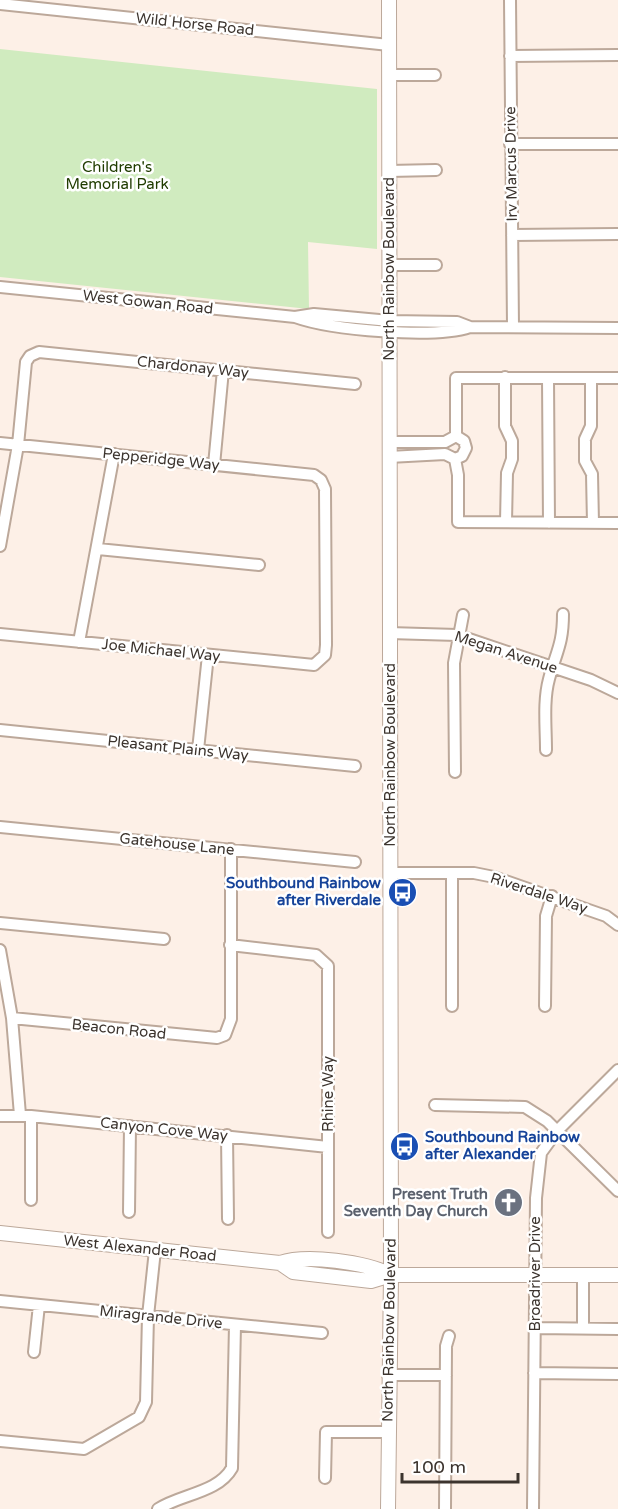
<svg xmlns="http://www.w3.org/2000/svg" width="618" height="1509" viewBox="0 0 618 1509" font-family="'Varela Round',sans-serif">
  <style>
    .green { fill: #d0ebbf }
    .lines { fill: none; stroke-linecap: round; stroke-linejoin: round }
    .minor-casing { stroke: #bca89a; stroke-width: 14 }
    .major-casing { stroke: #bca89a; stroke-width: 16 }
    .minor { stroke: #fff; stroke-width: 10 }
    .major { stroke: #fff; stroke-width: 14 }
    .labels { text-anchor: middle; stroke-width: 5; stroke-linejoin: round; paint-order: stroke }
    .street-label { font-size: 15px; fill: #3c342e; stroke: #fff }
    .park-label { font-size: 15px; fill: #203c00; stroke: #fff }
    .transit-label { font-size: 15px; font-weight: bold; fill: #164399; stroke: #fff; text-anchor: end }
    .worship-label { font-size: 15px; font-weight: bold; fill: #5b616d; stroke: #fff; text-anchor: end }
  </style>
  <rect width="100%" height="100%" fill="#fdf0e7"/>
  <!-- green -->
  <path class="green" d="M0 49 377 89V249L308 242 309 309 0 277Z"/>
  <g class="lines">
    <defs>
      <path id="minor" d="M510 0 513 327
        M0 4 389 45
        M510 56 618 55
        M389 75H435
        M510 144H618
        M389 171 436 170
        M512 235 618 234
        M390 265H436
        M0 287 295 317C331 330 434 339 470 327L618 328
        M295 317 314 314 390 321 457 322 470 327
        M505 377V426L512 441V459L507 473 506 522
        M548 378 549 523
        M591 378V426L585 439V461L592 474 593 523
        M456 436V378H618
        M389 442H445L456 436
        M0 443 314 475 321 480 325 489 326 645 325 655 314 665 0 634
        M389 457 445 454 455 459
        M455 459 458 475V522L618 523
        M455 459 462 456 466 448 464 441 456 436
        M214 465 223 370
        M0 546 18 445 26 362 30 356 39 352 355 384
        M98 549 259 565
        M389 633 457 635 591 680 618 693
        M79 642 114 454
        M0 730 355 766
        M198 750 208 655
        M546 750C546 727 543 701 549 679 556 652 563 645 563 614
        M455 772 454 663 463 615
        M0 827 355 862
        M390 873H474L494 877 606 916 618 925
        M0 923 164 939
        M230 945 316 955 328 966V1232
        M0 950 12 1018 20 1115
        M452 1006V873
        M545 1006 546 916 552 896
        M12 1018 217 1038 225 1035 231 1019V849
        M435 1105 525 1107 547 1121 618 1191
        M0 1116H31L328 1147
        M227 1135 228 1219
        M31 1200V1116
        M129 1212 130 1126
        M583 1276V1328
        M0 1301 322 1333
        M535 1328 618 1329
        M34 1352 39 1305
        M534 1373 618 1374
        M388 1375H446
        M0 1441 84 1449 139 1417 146 1402 148 1316 155 1250
        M325 1478 326 1432H388
        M158 1509C181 1494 218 1493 232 1468L235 1325
        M445 1509 446 1346 449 1336
        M533 1509 536 1198 541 1153 557 1131 618 1070"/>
      <path id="major" d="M0 1233 280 1263C307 1254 365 1262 391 1275
        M280 1263 293 1272 371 1281 391 1275H618
        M388 1509 391 1275 389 0"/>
    </defs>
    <!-- minor casing -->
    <use href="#minor" class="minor-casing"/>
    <!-- major casing -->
    <use href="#major" class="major-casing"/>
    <!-- minor -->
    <use href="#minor" class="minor"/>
    <!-- major -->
    <use href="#major" class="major"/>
  </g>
  <!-- icons -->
  <defs>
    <symbol id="bus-disc" viewBox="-11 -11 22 22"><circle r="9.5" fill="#1a4fb4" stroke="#fff"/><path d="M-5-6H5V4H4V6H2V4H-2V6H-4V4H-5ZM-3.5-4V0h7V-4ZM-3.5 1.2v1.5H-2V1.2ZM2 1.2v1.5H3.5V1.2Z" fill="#fff"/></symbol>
    <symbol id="church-disc" viewBox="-11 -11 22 22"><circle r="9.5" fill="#6b7280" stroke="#fff"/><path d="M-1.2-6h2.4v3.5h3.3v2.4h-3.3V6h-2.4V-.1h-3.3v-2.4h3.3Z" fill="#fff"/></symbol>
  </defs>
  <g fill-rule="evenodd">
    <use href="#bus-disc" x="386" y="876" width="33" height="33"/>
    <use href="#bus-disc" x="388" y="1130" width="33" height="33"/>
    <use href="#church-disc" x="492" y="1186" width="33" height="33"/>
  </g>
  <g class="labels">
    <!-- street labels -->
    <g class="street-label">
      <text transform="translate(195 24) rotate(6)" y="5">Wild Horse Road</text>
      <text transform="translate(511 164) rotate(-91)" y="5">Irv Marcus Drive</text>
      <text transform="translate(389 269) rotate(-90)" y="5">North Rainbow Boulevard</text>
      <text transform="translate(148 302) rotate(6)" y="5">West Gowan Road</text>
      <text transform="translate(193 367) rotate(6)" y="5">Chardonay Way</text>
      <text transform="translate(161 459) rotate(6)" y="5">Pepperidge Way</text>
      <text transform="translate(161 650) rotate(6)" y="5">Joe Michael Way</text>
      <text transform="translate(506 652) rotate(18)" y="5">Megan Avenue</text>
      <text transform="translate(178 748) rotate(6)" y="5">Pleasant Plains Way</text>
      <text transform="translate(390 755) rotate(-90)" y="5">North Rainbow Boulevard</text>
      <text transform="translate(177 844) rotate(6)" y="5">Gatehouse Lane</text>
      <text transform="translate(539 893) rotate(18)" y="5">Riverdale Way</text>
      <text transform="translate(119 1029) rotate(6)" y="5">Beacon Road</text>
      <text transform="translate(328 1094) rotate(-90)" y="5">Rhine Way</text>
      <text transform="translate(164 1129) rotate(6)" y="5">Canyon Cove Way</text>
      <text transform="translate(140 1248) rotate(6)" y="5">West Alexander Road</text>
      <text transform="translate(535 1274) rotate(-90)" y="5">Broadriver Drive</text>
      <text transform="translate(161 1317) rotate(6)" y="5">Miragrande Drive</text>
      <text transform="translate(389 1330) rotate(-89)" y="5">North Rainbow Boulevard</text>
    </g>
    <!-- park labels -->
    <g class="park-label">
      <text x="117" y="172">Children's<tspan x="117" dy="17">Memorial Park</tspan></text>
    </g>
    <!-- transit labels -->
    <g class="transit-label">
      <text x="381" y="888">Southbound Rainbow<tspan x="381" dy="17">after Riverdale</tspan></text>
      <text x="425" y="1142" text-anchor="start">Southbound Rainbow<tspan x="425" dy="17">after Alexander</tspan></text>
    </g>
    <!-- worship labels -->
    <g class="worship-label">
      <text x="488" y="1199">Present Truth<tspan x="488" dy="17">Seventh Day Church</tspan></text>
    </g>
  </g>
  <!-- scale -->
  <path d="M402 1473v9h116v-9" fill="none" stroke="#3c342e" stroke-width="3"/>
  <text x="411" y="1473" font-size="18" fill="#3c342e" stroke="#ffffff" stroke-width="4.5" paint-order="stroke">100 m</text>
</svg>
